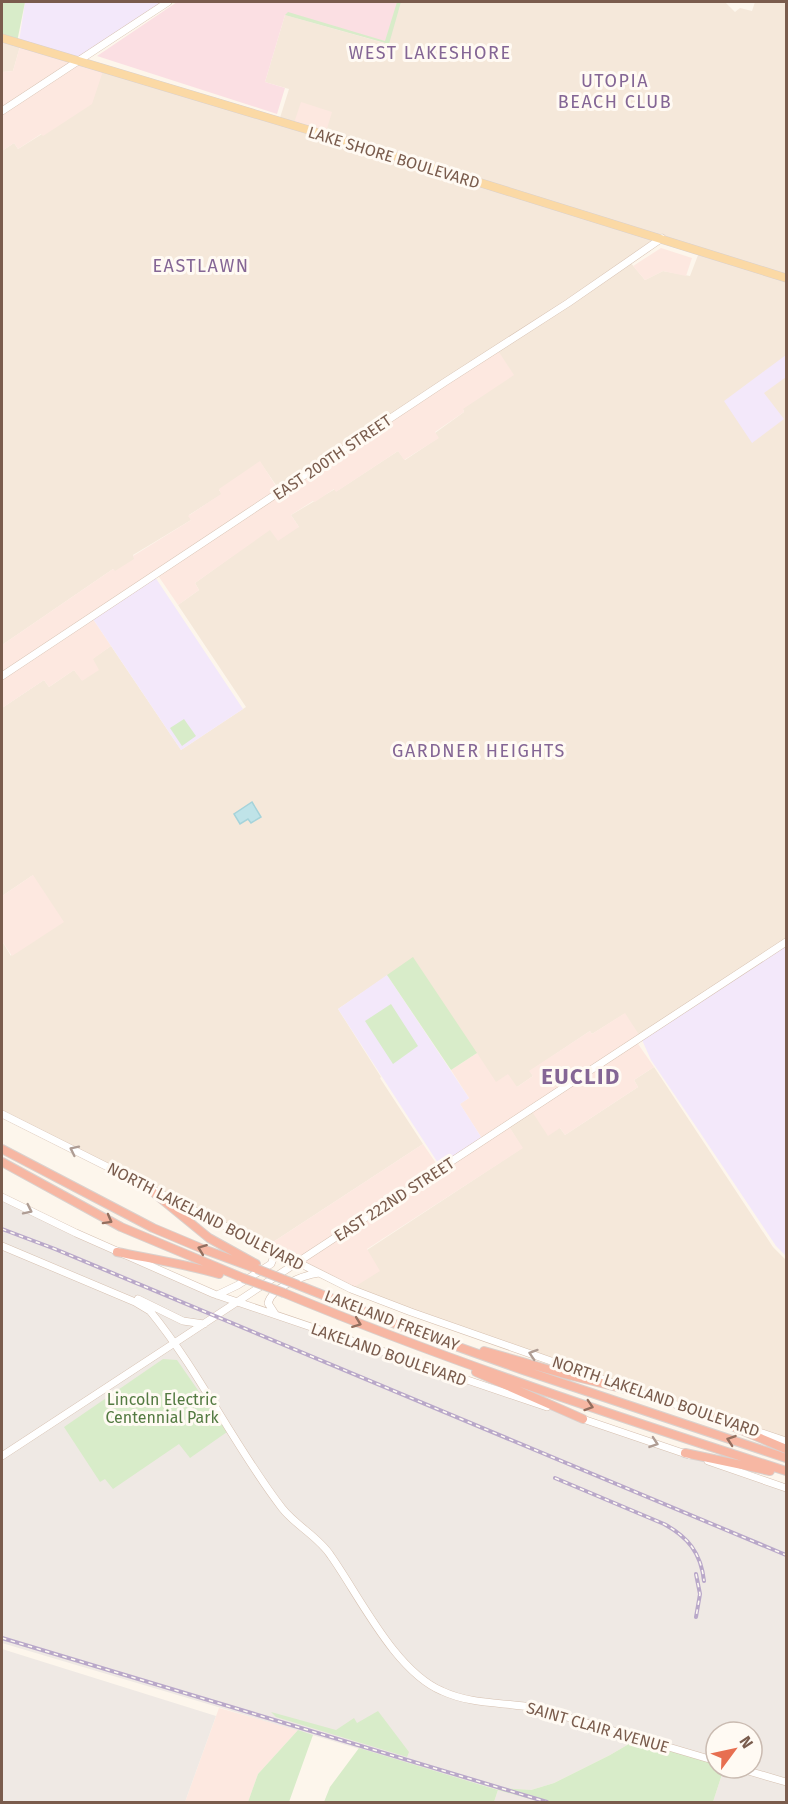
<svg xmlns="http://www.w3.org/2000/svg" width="788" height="1804" viewBox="0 0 788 1804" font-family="'Fira Sans',sans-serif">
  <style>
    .residential { fill: #f5e8da; fill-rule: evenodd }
    .commercial { fill: #fde8e0 }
    .industrial { fill: #efe9e4 }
    .education { fill: #f3e8fa }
    .medical { fill: #fbdfe3 }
    .green { fill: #d8ecc9 }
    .water { fill: #bfe3e8; stroke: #a5d3da; stroke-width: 1.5 }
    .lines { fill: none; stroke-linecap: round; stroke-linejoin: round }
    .secondary-casing { stroke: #d6c0b0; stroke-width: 8 }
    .primary-casing { stroke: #dad1cd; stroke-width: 9 }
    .highway-casing { stroke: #dad1cd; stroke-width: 10 }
    .secondary { stroke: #fff; stroke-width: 7 }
    .primary { stroke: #fbd9a5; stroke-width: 8 }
    .highway { stroke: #f7b7a3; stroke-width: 8 }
    .rail-casing { stroke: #b9a8c9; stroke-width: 4 }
    .rail { stroke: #fffaf3; stroke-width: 1.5; stroke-dasharray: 4.5; stroke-linecap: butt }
    .highway-bridge-casing { stroke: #dad1cd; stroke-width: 10; stroke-linecap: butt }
    .highway-bridge { stroke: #f7b7a3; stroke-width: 8 }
    .oneway { stroke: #af9d94 }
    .oneway2 { stroke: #936e5e }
    .labels { text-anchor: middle; stroke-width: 6; stroke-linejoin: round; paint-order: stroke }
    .street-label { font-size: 16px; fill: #7a5c4d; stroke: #fffaf3 }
    .park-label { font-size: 16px; fill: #537a41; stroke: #fffaf3 }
    .neighbourhood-label { font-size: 18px; letter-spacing: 1.5px; fill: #846695; stroke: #fffaf3 }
    .district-label { font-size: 22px; font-weight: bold; letter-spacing: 1.5px; fill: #846695; stroke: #fffaf3 }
  </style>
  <rect width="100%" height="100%" fill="#fdf6ec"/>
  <!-- residential -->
  <path class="residential" d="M401 2H725L735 12 740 8 752 11 755 2H786V942L641 1038 624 1014 592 1034 590 1031 530 1071 533 1076 517 1087 496 1083 413 958 338 1009 381 1077 380 1078 423 1144 267 1246 2 1114V941L11 956 33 875 2 896V708L44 680 49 687 74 670 82 680 92 659 111 646 181 750 246 707 178 605 199 590 195 583 270 529 299 527 291 515 335 489 337 491 398 451 405 460 438 438 435 433 464 412 463 409 280 491 260 462 219 490 222 494 189 515 191 520 133 555 135 559 115 572 113 569 2 645V151L14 143 18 149 42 134 104 68 279 121 289 89 265 82 285 15 388 44ZM662 238 700 250 690 276 663 271 645 280 630 262Z
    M2 38 21 43 13 71 2 72Z
    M654 1067 773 1247 786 1260V1441L706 1415 351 1289 367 1250 522 1148 508 1125 531 1110 560 1128 565 1135 638 1087 634 1080Z"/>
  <!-- commercial -->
  <path class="commercial" d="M21 43 104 68 92 104 43 136 41 134 18 149 14 143 2 151V72L13 71Z
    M301 102 332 112 325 135 293 126Z
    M661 248 692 258 686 276 663 271 645 280 633 266Z
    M497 349 514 375 463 409 464 412 435 432 439 438 404 460 398 451 336 492 334 489 315 502 313 501 291 515 299 527 278 541 270 530 195 583 199 590 178 605 157 574 93 619 111 646 93 659 99 670 82 681 74 670 49 687 44 680 2 708V645L113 569 115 571 134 559 133 556 191 520 188 516 221 494 219 489 260 461 279 491Z
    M33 875 64 922 12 956 2 941V896Z
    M625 1013 641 1038 636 1041 654 1067 634 1080 638 1087 565 1135 560 1128 548 1136 531 1110 508 1125 523 1148 367 1249 380 1271 351 1289 267 1246 423 1144 440 1169 483 1140 460 1104 469 1098 451 1070 477 1053 496 1082 508 1074 517 1087 533 1076 529 1071 590 1031 592 1034Z
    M219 1708 298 1730 258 1774 248 1802H185Z"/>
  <!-- industrial -->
  <path class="industrial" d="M2 1197 182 1281 786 1488V1802H713L724 1768H752V1732H716V1761L639 1738 610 1755 554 1783 531 1790 498 1789 540 1802H494L498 1790 2 1643Z
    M2 1649 216 1716 185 1802H2Z"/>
  <!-- education -->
  <path class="education" d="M25 2H168L79 60 19 42Z
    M786 355V377L764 393 784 419 752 443 724 401Z
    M155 577 243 709 181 750 93 619Z
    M786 946V1256L776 1246 697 1128 651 1060 642 1040Z
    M387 975 469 1098 460 1104 483 1140 441 1164 438 1163 338 1009Z"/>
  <!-- medical -->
  <path class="medical" d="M177 2H401L389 44 285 15 265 82 285 88 277 114 97 56Z"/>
  <!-- green -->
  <path class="green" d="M2 2H25L17 42 2 38Z
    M397 2H401L389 44 285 15 288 12 385 41Z
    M184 719 196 736 182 746 170 728Z
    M413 957 477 1053 451 1070 387 975Z
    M391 1004 418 1046 393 1064 365 1021Z
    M163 1359 177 1360 227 1432 190 1458 179 1444 113 1489 105 1479 100 1482 64 1427Z
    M378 1711 409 1752 407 1757 276 1717 271 1712 336 1730 354 1718 357 1723Z
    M298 1730 313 1735 289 1802H248L258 1774Z
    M639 1738 716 1761V1768H724L713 1802H540L498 1790 494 1802H324L330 1787 359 1748 498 1790 499 1788 531 1790 554 1783 610 1755Z"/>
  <!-- water -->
  <path class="water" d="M252 802 261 817 251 823 248 819 240 824 234 814Z"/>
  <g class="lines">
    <defs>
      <path id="secondary" d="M2 111 168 2
        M2 676 445 382 568 303 662 238
        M2 1114 351 1289 411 1312 611 1382
        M2 1197 76 1233 214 1294 547 1407
        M2 1246 135 1302 150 1311C200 1372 234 1446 282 1508 296 1526 319 1537 331 1556 360 1597 395 1671 442 1691 472 1705 505 1702 536 1708L716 1761
        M217 1295 238 1285 271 1264 273 1259 272 1249
        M138 1299 183 1321 204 1324
        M275 1314 268 1303C272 1287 304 1275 319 1273
        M632 1390 710 1416
        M580 1418 689 1455
        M738 1425 786 1441
        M2 1456 786 942
        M708 1461 786 1488
        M738 1768 786 1782"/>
      <path id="primary" d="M2 38 372 149 786 278"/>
      <path id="highway" d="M2 1149 153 1228 203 1249 257 1269
        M2 1162 121 1227 243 1278
        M148 1188 209 1238 256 1264
        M117 1252C151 1259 185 1264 219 1274
        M298 1285 408 1329 523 1370 786 1458
        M284 1293C448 1361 617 1417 786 1471
        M484 1351 561 1373 637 1392
        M476 1372 583 1419
        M706 1415 786 1449
        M685 1453 770 1471"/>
    </defs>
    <!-- secondary casing -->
    <use href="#secondary" class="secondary-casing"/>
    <!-- primary casing -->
    <use href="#primary" class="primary-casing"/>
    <!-- highway casing -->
    <use href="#highway" class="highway-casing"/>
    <!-- secondary -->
    <use href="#secondary" class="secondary"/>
    <!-- primary -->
    <use href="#primary" class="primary"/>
    <!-- highway -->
    <use href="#highway" class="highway"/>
    <defs>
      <path id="rail" d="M2 1229 55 1249 786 1555
        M555 1478 664 1524C688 1537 701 1553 704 1581
        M696 1574 700 1594 696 1617
        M2 1638 547 1802"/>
    </defs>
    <!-- rail casing -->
    <use href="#rail" class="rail-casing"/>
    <!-- rail -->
    <use href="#rail" class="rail"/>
    <defs>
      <path id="highway-bridge" d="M257 1269 298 1285
        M243 1278 284 1293"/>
    </defs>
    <!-- highway-bridge casing -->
    <use href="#highway-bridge" class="highway-bridge-casing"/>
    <!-- highway-bridge -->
    <use href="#highway-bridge" class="highway-bridge"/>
  </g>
  <!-- one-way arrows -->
  <defs><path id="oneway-chevron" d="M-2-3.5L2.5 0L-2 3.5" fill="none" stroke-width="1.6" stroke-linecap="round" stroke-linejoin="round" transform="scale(1.5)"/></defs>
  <g class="oneway">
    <use href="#oneway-chevron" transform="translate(74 1150) rotate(-154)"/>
    <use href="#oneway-chevron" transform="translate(28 1210) rotate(26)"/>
    <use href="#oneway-chevron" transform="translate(533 1354) rotate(-162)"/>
    <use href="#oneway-chevron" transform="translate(654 1443) rotate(19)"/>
  </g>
  <g class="oneway2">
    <use href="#oneway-chevron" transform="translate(108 1220) rotate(29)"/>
    <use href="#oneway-chevron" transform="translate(202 1249) rotate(-159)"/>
    <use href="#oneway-chevron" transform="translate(357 1323) rotate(21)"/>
    <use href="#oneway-chevron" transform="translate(589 1406) rotate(18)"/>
    <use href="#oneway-chevron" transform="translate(731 1440) rotate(-161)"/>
  </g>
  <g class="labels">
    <!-- street labels -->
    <g class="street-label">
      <text transform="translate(394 157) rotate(17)" y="6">LAKE SHORE BOULEVARD</text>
      <text transform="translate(332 457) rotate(-34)" y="6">EAST 200TH STREET</text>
      <text transform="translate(394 1199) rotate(-33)" y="6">EAST 222ND STREET</text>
      <text transform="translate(206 1216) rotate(27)" y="6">NORTH LAKELAND BOULEVARD</text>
      <text transform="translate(392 1320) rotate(21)" y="6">LAKELAND FREEWAY</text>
      <text transform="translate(389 1354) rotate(19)" y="6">LAKELAND BOULEVARD</text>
      <text transform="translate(656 1396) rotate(19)" y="6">NORTH LAKELAND BOULEVARD</text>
      <text transform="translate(598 1727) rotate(16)" y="6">SAINT CLAIR AVENUE</text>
    </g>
    <!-- park labels -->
    <g class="park-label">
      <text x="162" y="1405">Lincoln Electric<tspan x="162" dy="18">Centennial Park</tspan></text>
    </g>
    <!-- neighbourhood labels -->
    <g class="neighbourhood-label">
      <text x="430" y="59">WEST LAKESHORE</text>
      <text x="615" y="87">UTOPIA<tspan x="615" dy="21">BEACH CLUB</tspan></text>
      <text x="201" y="272">EASTLAWN</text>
      <text x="479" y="757">GARDNER HEIGHTS</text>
    </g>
    <!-- district labels -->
    <g class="district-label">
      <text x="581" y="1084">EUCLID</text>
    </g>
  </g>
  <!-- border -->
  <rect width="788" height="1804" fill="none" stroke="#7a5c4d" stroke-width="6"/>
  <!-- north arrow -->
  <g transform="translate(734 1750) rotate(57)"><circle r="28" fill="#fffaf3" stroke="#cabbb1" stroke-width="1.5"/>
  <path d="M0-4.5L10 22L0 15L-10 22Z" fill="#e76f51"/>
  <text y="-9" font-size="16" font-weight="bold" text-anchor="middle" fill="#7a5c4d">N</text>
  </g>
</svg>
